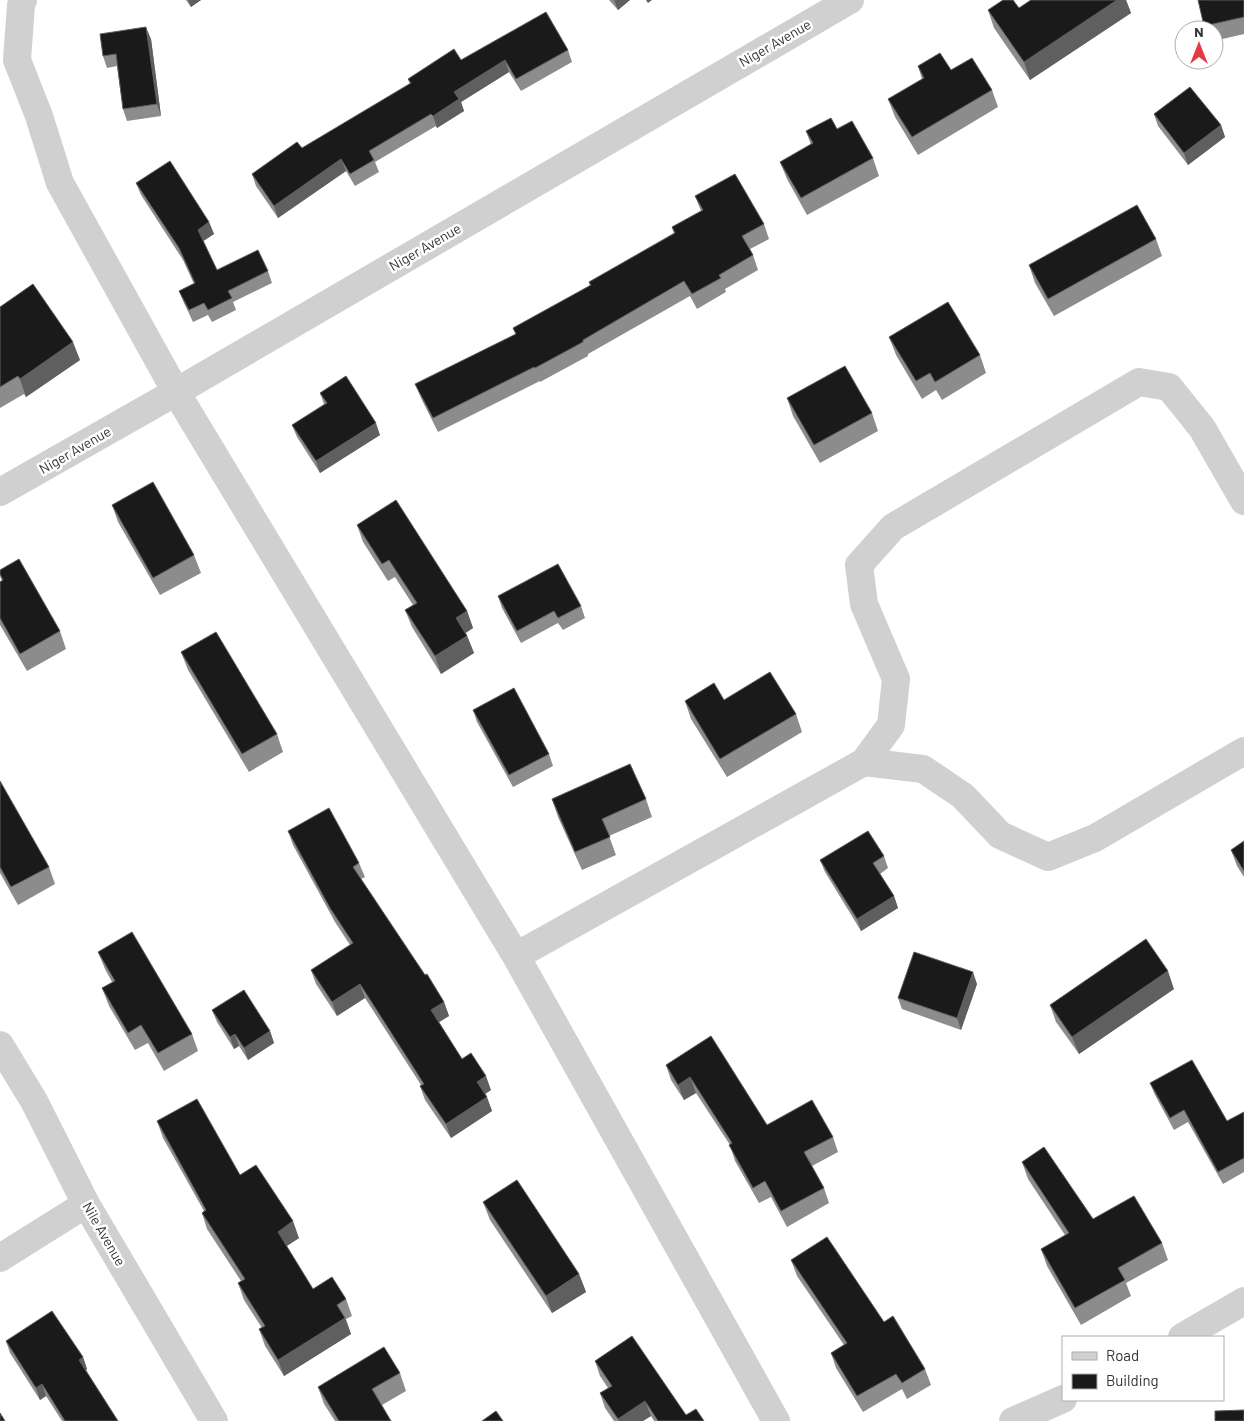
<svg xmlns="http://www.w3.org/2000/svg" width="1244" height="1421" viewBox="0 0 1244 1421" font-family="Barlow,sans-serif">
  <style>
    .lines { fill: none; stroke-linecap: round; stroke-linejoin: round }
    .minor { stroke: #d0d0d0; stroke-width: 28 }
    .wall { fill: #8c8c8c }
    .shaded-wall { fill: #5f5f5f }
    .building { fill: #1a1a1a; stroke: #5f5f5f }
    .labels { text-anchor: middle; stroke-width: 5; stroke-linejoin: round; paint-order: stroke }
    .street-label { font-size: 14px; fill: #333; stroke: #fff }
  </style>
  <rect width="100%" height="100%" fill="#fff"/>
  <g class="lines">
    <!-- minor -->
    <path class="minor" d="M23 0 21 5 17 60 39 116 60 183 176 392 516 956 776 1421
      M0 492 176 392 850 0
      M864 762 923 769 963 796 1000 835 1048 857 1095 838 1244 751
      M516 956 864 762 891 725 896 679 864 604 859 565 893 527 1139 382 1169 387 1202 428 1244 501
      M0 1045 34 1101 86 1204 214 1421
      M0 1258 86 1204
      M1182 1337 1244 1301
      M1013 1421 1063 1399"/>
  </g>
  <!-- wall -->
  <path class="wall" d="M186 0H201L191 7Z
    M609 0H630L618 10Z
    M1031 0H1126L1131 13 1030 80 994 28 988 10 1019 8Z
    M1244 0V34L1214 41V30H1206L1204 26Z
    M151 39 161 116 127 121 123 109 117 66 107 68 103 56Z
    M568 50 572 62 521 91 509 72 461 102 464 111 437 128 436 126 375 162 379 172 355 186 346 171 278 218 256 186 252 174 302 148 410 84 408 79 461 60Z
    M918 66 951 70 992 90 998 107 918 155 895 117 888 99 922 79Z
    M1154 114 1221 125 1225 137 1188 165 1158 126Z
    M806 131 873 158 879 176 807 215 787 179 780 162 811 145Z
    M136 183 209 222 214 234 203 241 217 270 268 271 272 283 233 302 236 310 212 322 208 315 193 322 184 303 179 291 194 284 183 260 141 195Z
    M695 196 764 224 769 239 750 249 753 255 758 270 725 289 726 292 697 309 690 296 588 354V356L540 382V381L438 432 421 398 415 384 516 334 513 328 590 286 589 282 674 233 672 227 701 211Z
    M1156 239 1162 256 1054 316 1035 283 1029 265Z
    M0 307 80 360 26 397 24 394 0 408Z
    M889 337 980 355 986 373 942 400 936 390 922 399 896 355Z
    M320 393 380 435 320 473 297 437 292 425 324 404Z
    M787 398 872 413 878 431 820 463 793 416Z
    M112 505 194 555 201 573 160 595 118 522Z
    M357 525 467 611 473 628 466 633 474 653 441 674 412 627 405 610 413 605 395 577 388 581 363 542Z
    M0 570 60 631 66 649 27 671 0 625V582L2 581 0 576Z
    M498 596 581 606 585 618 563 630 558 623 521 643 502 608Z
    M181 652 277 734 283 752 249 772 188 670Z
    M724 700 796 714 802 732 727 777 691 719 685 701Z
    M473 710 549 754 553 766 513 787 477 722Z
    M0 781 49 867 55 884 18 905 0 873Z
    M552 799H646L652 817 609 836 616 855 582 870 558 817Z
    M288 831 359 863 365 877 361 879 425 975 444 1002 449 1016 439 1022 462 1059 491 1090 485 1094 492 1111 451 1138 425 1100 420 1086 421 1085 365 998 337 1016 316 984 311 970 350 945 335 922 293 845Z
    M1244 841V877L1237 866 1231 850Z
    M884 856 888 868 880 874 894 896 898 908 861 931 825 872 820 860Z
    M98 952 192 1034 198 1051 164 1071 148 1043 135 1050 109 1006 102 988 112 982 105 969Z
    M977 984 961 1030 902 1009 898 998Z
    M1174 989 1079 1054 1056 1022 1050 1005Z
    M212 1010 270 1031 274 1043 248 1060 239 1046 234 1049 217 1022Z
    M711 1036 767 1125 833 1137 838 1152 812 1166 824 1188 829 1203 787 1227 771 1197 759 1203 735 1161 730 1145 696 1093 684 1100 671 1080 666 1065Z
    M1150 1083 1227 1121 1244 1112V1172L1223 1184 1188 1122 1174 1130 1155 1095Z
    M157 1121 240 1175 299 1238 286 1246 313 1289 346 1299 352 1316 346 1319 351 1334 284 1376 265 1346 259 1329 262 1328 244 1300 238 1283 241 1281 207 1229 202 1213 204 1211 163 1138Z
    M1022 1162 1093 1219 1162 1243 1168 1260 1126 1283 1131 1296 1081 1325 1047 1266 1041 1249 1065 1235 1028 1179Z
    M483 1202 579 1274 586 1292 552 1313 490 1220Z
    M791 1260 884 1322 925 1369 931 1385 907 1399 902 1389 863 1412 836 1368 831 1353 844 1345 797 1276Z
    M6 1341 83 1357 87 1369 86 1370 118 1421H62L46 1396 40 1400 10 1353Z
    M595 1361 686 1415 704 1421H654L651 1416 643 1421H614L605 1408 600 1393 608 1388 600 1376Z
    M400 1373 406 1391 382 1405 391 1421H335L324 1404 318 1387Z"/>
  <!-- shaded-wall -->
  <path class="shaded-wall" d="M188 0H201L191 7Z
    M614 0H630L618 10Z
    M646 0H652L648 3Z
    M1117 0H1126L1131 13 1030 80 1024 62Z
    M146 27 151 39 161 116 157 104Z
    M505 60 509 72 461 102 464 111 437 128 433 116 454 92Z
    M1221 125 1225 137 1188 165 1184 153Z
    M341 159 346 171 278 218 274 206Z
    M209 222 214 234 202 242 198 230Z
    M73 342 80 360 26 397 20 379Z
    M376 423 380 435 320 473 316 461Z
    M467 611 473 628 462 635 456 618Z
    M467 636 474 653 441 674 435 656Z
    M894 896 898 908 861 931 857 919Z
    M1168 971 1174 989 1079 1054 1072 1037Z
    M973 972 977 984 961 1030 957 1018Z
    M360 984 365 998 337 1016 332 1002Z
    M444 1002 449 1016 436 1024 431 1010Z
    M270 1031 274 1043 248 1060 244 1048Z
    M235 1034 239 1046 234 1049 230 1037Z
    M486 1076 491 1090 482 1096 477 1082Z
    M690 1077 696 1093 684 1100 678 1085Z
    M487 1097 492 1111 451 1138 446 1124Z
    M293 1221 299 1238 284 1248 278 1232Z
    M579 1274 586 1292 552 1313 546 1296Z
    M345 1318 351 1334 284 1376 278 1360Z
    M83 1357 87 1369 84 1372 79 1360Z
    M42 1384 46 1396 40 1400 36 1388Z
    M645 1401 651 1416 643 1421H619L618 1419Z"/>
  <!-- building -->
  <path class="building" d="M1003 0H1013L1019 8 1031 0H1117L1024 62 988 10Z
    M1198 0H1244V17L1204 26Z
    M546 12 568 50 516 79 505 60 454 92 459 99 433 116 431 114 369 151 374 160 350 174 341 159 274 206 252 174 297 142 302 148 411 83 408 79 454 49 461 60Z
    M146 27 157 104 123 109 116 54 103 56 100 34Z
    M940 53 951 70 972 58 992 90 912 137 888 99 924 78 918 66Z
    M1190 87 1221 125 1184 153 1154 114Z
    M831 118 837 129 852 121 873 158 801 198 780 162 813 143 806 131Z
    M170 161 209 222 198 230 217 270 258 250 268 271 228 291 232 298 208 310 204 303 189 310 179 291 195 283 179 248 136 183Z
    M735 174 764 224 742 236 753 255 719 275 721 278 692 294 684 281 583 340V342L535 368 534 367 433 418 415 384 516 334 513 328 591 285 589 282 675 233 672 227 703 210 695 196Z
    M1137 205 1156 239 1048 299 1029 265Z
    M33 284 73 342 20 379 18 376 0 387V307Z
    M948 302 980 355 935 382 930 373 916 381 889 337Z
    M845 366 872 413 814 445 787 398Z
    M346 376 376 423 316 461 292 425 327 403 320 393Z
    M153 482 194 555 153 578 112 505Z
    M396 500 467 611 456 618 467 636 435 656 405 610 417 603 389 560 382 564 357 525Z
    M19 559 60 631 20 654 0 618V582L3 580 0 574V570Z
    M558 564 581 606 558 618 554 611 517 631 498 596Z
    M216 632 277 734 242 754 181 652Z
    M770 672 796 714 720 759 685 701 714 683 724 700Z
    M514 688 549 754 509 775 473 710Z
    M630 764 646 799 602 819 610 837 575 852 552 799Z
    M0 781 49 867 11 887 0 867Z
    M329 808 359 863 353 867 425 975 427 974 444 1002 431 1010 462 1059 471 1053 486 1076 477 1082 487 1097 446 1124 420 1086 424 1084 360 984 332 1002 311 970 353 943 330 908 288 831Z
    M868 831 884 856 873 863 894 896 857 919 820 860Z
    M1244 841V871L1231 850Z
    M132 932 192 1034 158 1053 141 1025 128 1033 102 988 115 981 98 952Z
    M1146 939 1168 971 1072 1037 1050 1005Z
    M914 952 973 972 957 1018 898 998Z
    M244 990 270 1031 244 1048 235 1034 230 1037 212 1010Z
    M711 1036 767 1125 812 1100 833 1137 804 1152 824 1188 781 1211 765 1181 753 1188 729 1145 732 1143 690 1077 678 1085 666 1065Z
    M1192 1060 1227 1121 1244 1112V1158L1218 1172 1184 1110 1170 1118 1150 1083Z
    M197 1099 240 1175 256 1165 293 1221 278 1232 313 1289 332 1277 346 1299 337 1305 345 1318 278 1360 259 1329 265 1326 238 1283 245 1279 202 1213 206 1210 157 1121Z
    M1044 1147 1093 1219 1134 1196 1162 1243 1118 1268 1125 1280 1075 1308 1041 1249 1069 1233 1022 1162Z
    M517 1180 579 1274 546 1296 483 1202Z
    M827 1237 884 1322 893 1316 925 1369 902 1383 896 1374 857 1396 831 1353 847 1343 791 1260Z
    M52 1311 83 1357 79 1360 118 1421H65L42 1384 36 1388 6 1341Z
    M632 1336 686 1415 696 1409 704 1421H658L645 1401 618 1419 600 1393 612 1386 595 1361Z
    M384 1347 400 1373 372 1389 391 1421H339L318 1387Z
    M1244 1410V1421H1215V1411Z
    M496 1411 503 1421H482Z
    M0 1413 5 1421H0Z"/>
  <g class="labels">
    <!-- street labels -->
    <g class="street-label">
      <text transform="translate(775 43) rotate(-30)" y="5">Niger Avenue</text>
      <text transform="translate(425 247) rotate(-30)" y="5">Niger Avenue</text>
      <text transform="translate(75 450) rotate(-30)" y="5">Niger Avenue</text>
      <text transform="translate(104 1234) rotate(60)" y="5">Nile Avenue</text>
    </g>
  </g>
  <!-- legend -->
  <rect x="1062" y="1336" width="162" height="65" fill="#ffffff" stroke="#adadad"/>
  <rect x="1072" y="1352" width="25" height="8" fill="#d0d0d0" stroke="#adadad"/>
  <text x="1106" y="1361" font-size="15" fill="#333333">Road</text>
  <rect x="1072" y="1374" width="25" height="15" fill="#1a1a1a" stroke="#adadad"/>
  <text x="1106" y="1386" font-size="15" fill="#333333">Building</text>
  <!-- north arrow -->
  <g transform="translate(1199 45)"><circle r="24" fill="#ffffff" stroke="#adadad"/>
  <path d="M0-4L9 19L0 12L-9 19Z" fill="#e63946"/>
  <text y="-8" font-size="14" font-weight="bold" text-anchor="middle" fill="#333333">N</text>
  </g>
</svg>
